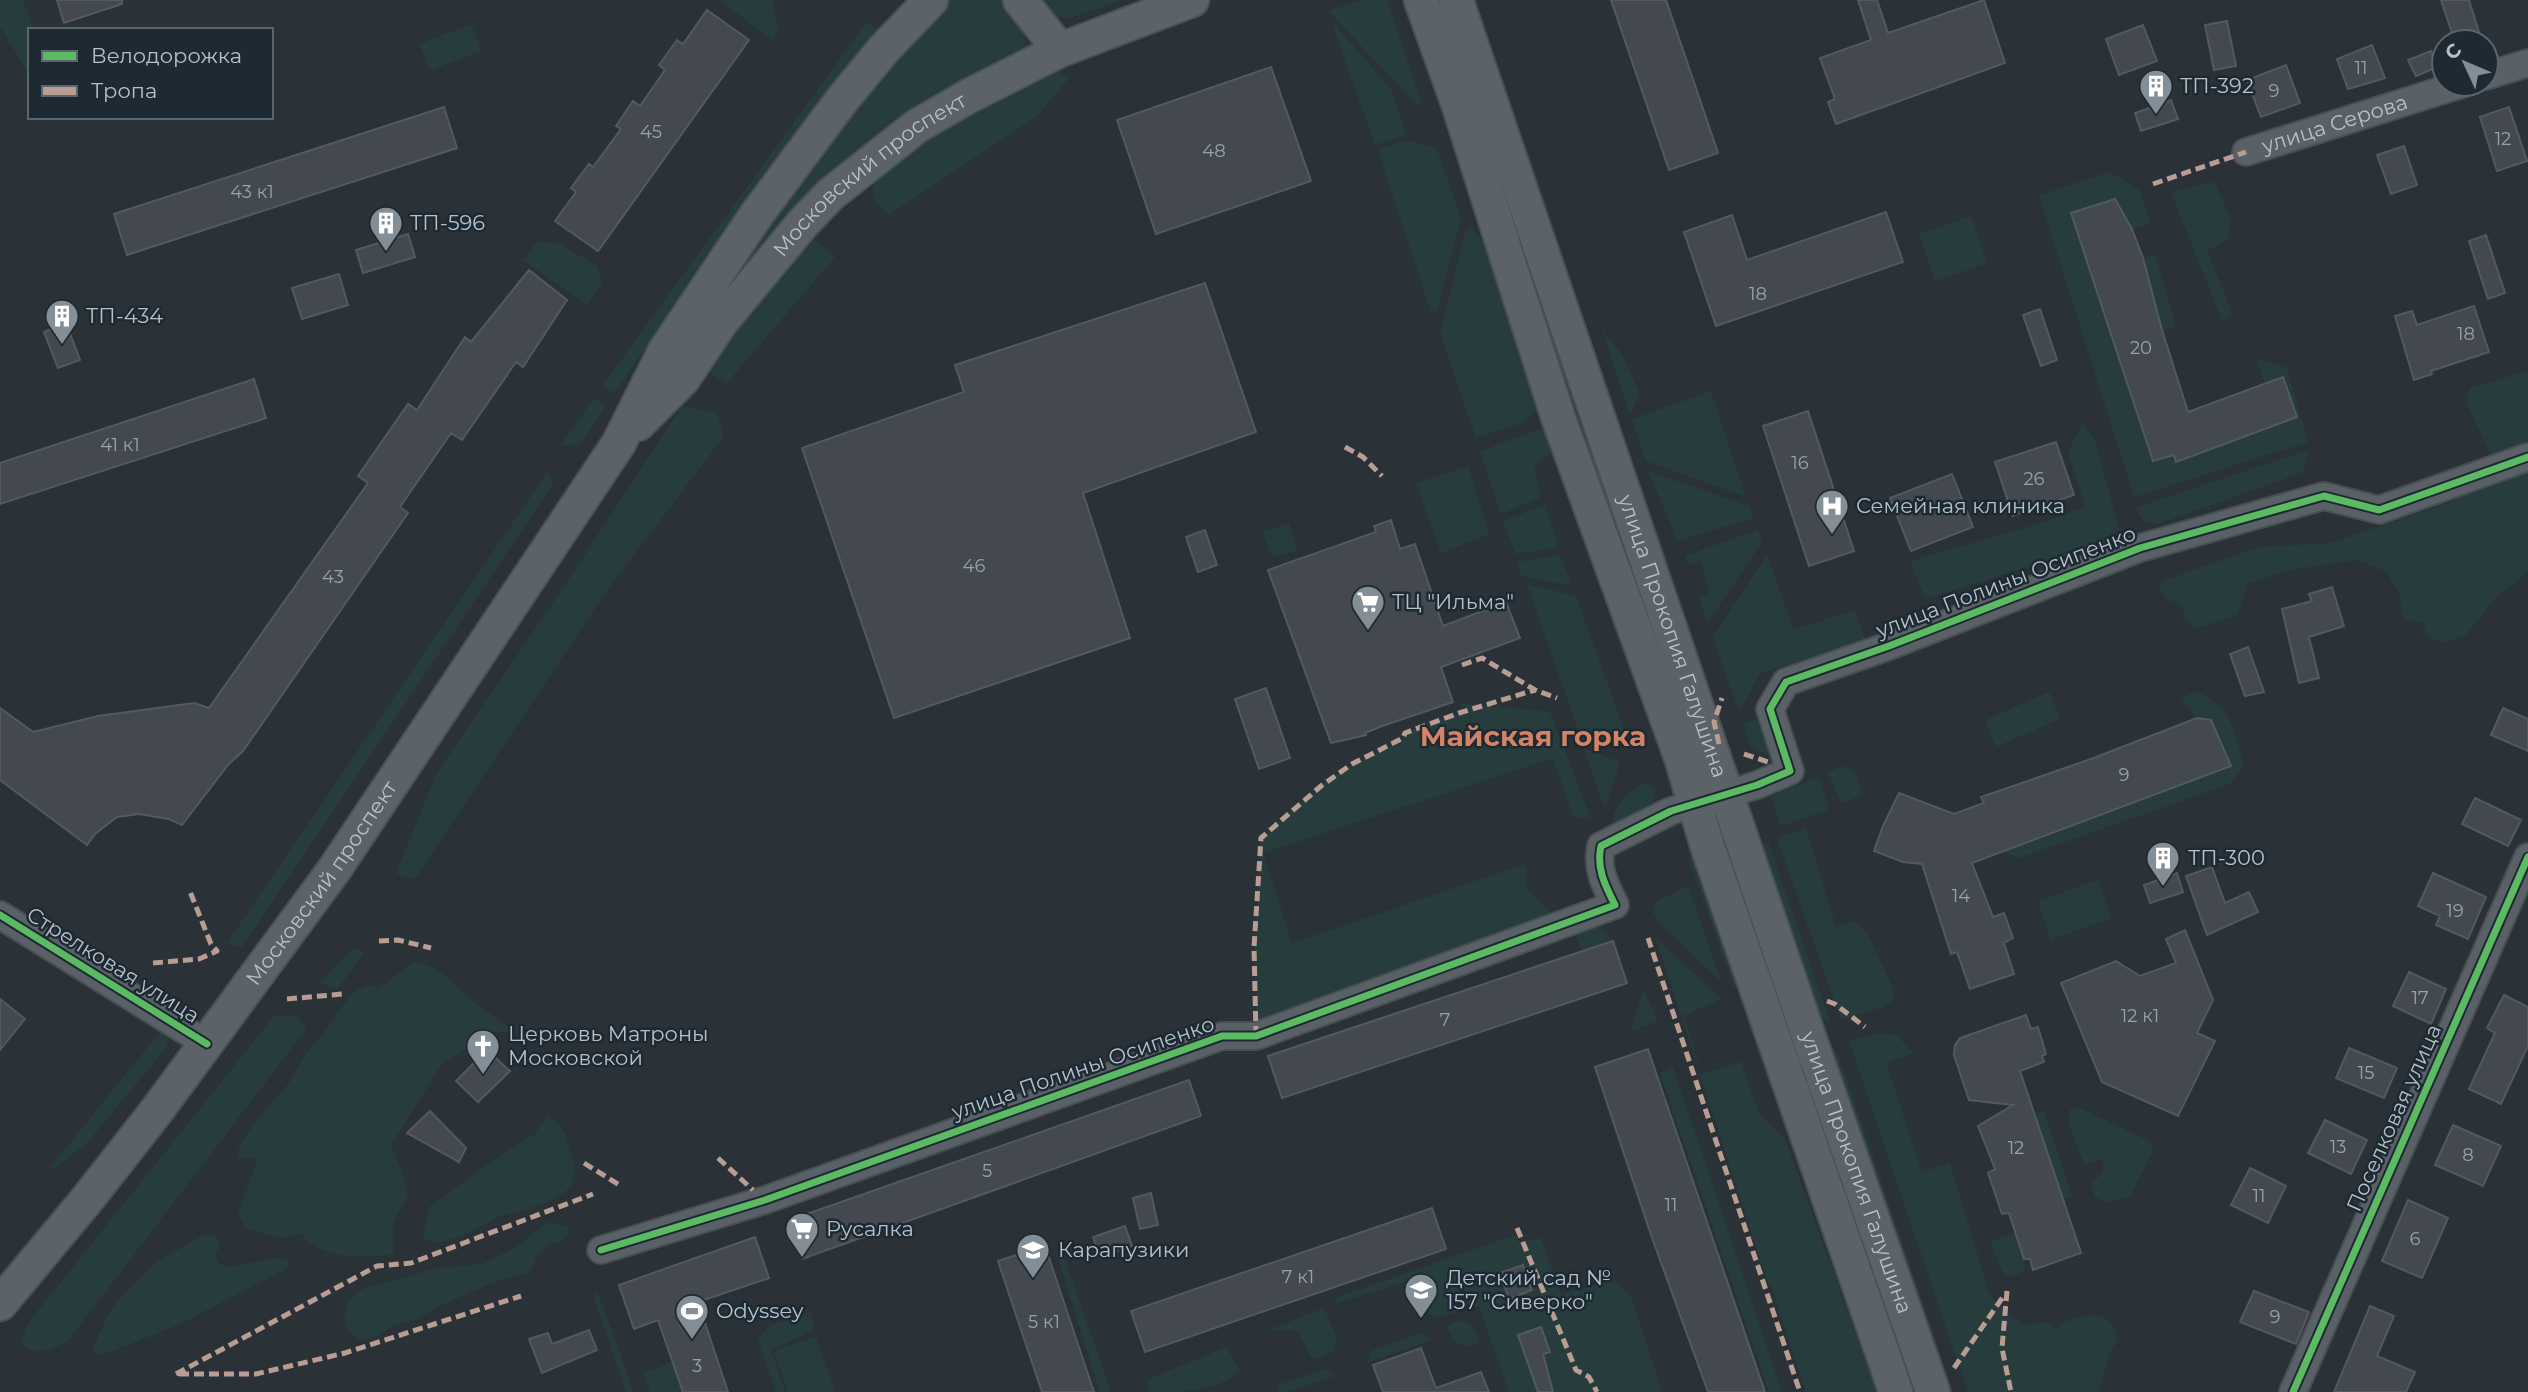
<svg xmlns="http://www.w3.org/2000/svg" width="2528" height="1392" viewBox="0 0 2528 1392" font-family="Montserrat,sans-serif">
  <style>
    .green { fill: #273d3d }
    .building { fill: #43494e; stroke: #525a5f; stroke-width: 2 }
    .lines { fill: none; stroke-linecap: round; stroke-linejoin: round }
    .minor-casing { stroke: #484e53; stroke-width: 30 }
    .major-casing { stroke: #484f55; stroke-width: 37 }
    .minor { stroke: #5a6166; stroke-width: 26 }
    .major { stroke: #5c6368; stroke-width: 33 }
    .quiet { stroke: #b99d93; stroke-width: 5; stroke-dasharray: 10 5; stroke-linecap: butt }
    .cycleway-casing { stroke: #1d2a33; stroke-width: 11 }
    .cycleway { stroke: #5cba63; stroke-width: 7 }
    .labels { text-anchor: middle; stroke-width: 5; stroke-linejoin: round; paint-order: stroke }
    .number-label { font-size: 18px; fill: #98a2aa }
    .poi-label { font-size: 21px; fill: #b5c0c9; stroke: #1d2a33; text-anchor: start }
    .street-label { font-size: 21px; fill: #b5c0c9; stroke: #1d2a33 }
    .district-label { font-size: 28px; font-weight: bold; fill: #d48365; stroke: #1d2a33 }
  </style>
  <rect width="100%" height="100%" fill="#2a3238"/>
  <!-- green -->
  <path class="green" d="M0 0H23L34 30H30V76L0 27Z
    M720 0H772L779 31 772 40Z
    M949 0H1006C1016 15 1031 30 1023 48L794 212 751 258 745 253 838 130Z
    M1036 0H1122L1069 18C1054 19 1047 10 1036 0Z
    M1363 0H1387L1422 105H1417L1330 13 1331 10Z
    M1469 0H1476L1547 210 1540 206Z
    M867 22 879 31 827 91 614 393 603 385Z
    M471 24 482 50 430 71 420 44Z
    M1332 24 1337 27 1392 91 1406 134 1375 145Z
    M1053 71 1070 77 1036 117 888 215 873 198 874 180C928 136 992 103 1053 71Z
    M1408 140 1437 149 1461 219 1437 310 1431 312 1378 150Z
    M2110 172 2139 190 2151 224 2132 229 2176 462 2297 417 2283 378 2265 384 2256 358 2287 368 2308 442 2134 497 2039 195Z
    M2214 182 2231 220 2228 240 2207 250 2232 313 2223 323 2171 192Z
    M1971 216 1987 263 1935 281 1919 234Z
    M1472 228 1489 248 1540 405 1525 422 1476 438 1440 333 1466 229Z
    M815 240 835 257 726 384 708 371 737 327 772 283Z
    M537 242 558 243 597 266 602 283 587 305 523 260Z
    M2155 254 2176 326 2162 330 2143 258Z
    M1602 329 1621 353 1640 394 1630 414Z
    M2528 371V572L2496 597 2467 634 2444 643 2428 637 2423 622 2403 620 2400 595 2386 571 2357 560 2289 570 2247 584 2238 614 2196 629 2186 620 2182 605 2166 599 2159 587 2162 581 2259 547 2331 543 2454 501 2492 457 2466 402 2470 388Z
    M1711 391 1746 497 1646 461 1632 419Z
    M594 398 606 405 581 444 561 445Z
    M682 406 717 413 724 436 605 593 414 880 396 873 437 773 569 579Z
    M2082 423 2095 440 2119 529 2098 545 1925 599 1910 561 2025 528 2086 507 2068 453Z
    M1541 429 1548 433 1557 452 1543 457 1534 468 1541 497 1501 514 1480 451Z
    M2309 450 2303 472 2158 524 2144 522 2135 508Z
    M1468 466 1489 534 1441 553 1416 483Z
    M548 471 553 484 241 948 227 943Z
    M1648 471 1749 506 1753 518 1678 541Z
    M1545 505 1559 547 1516 554 1503 521Z
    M1289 523 1297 550 1272 557 1262 532Z
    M1758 530 1762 542 1708 622 1699 598 1710 593 1700 561 1688 565 1685 556Z
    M1560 555 1572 586 1521 576 1517 562Z
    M1767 555 1794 630 1854 610 1866 639 1760 673 1739 712 1713 637Z
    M1527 584 1576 596 1629 743 1624 745 1586 735 1577 727Z
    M2049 692 2060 719 1996 747 1985 720Z
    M2196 692C2233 705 2233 731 2244 766L2230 784 2019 858 2002 851 2231 766 2211 720 2197 718 2181 698Z
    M1461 703 1550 712 1591 819 1574 818 1553 758 1263 853 1292 943 1526 864V888L1563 925 1256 1024 1254 947 1261 838C1289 812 1317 786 1350 766 1366 755 1395 751 1405 733L1459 713 1462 710Z
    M1753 720 1763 723 1772 750 1767 755 1750 747 1744 727 1745 723Z
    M1583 748 1620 762 1605 809Z
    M1843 766 1855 772 1863 795 1841 803 1828 772Z
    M1819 777 1829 809 1781 826 1771 796Z
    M1646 782 1655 787C1658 810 1632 816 1615 825L1611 821C1620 799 1626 794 1646 782Z
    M1806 828 1836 927 1855 921 1868 935 1894 990 1892 1001 1883 1007 1841 1020 1777 838Z
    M1768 841 1830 1022 1821 1020 1812 1009 1758 846Z
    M1692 855 1738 983 1734 988 1688 857Z
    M2098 880 2111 918 2051 940 2038 901Z
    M1688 886 1721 981 1660 924 1653 912 1655 902Z
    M1600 927 1613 941 1582 951 1575 934Z
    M1656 938 1721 999 1684 1016 1701 1074 1741 1062 1759 1114 1785 1139 1877 1392H1806L1772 1288 1768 1284Z
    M354 948 364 952 337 990 320 983Z
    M414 962C436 963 458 988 474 1002 487 1013 502 1021 514 1032H494L442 1064 391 1145 404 1177 408 1195 393 1223V1255C358 1256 336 1261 305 1240L304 1233 280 1238 247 1229 238 1215 257 1160 253 1157 237 1158C237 1138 276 1099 289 1083 295 1074 299 1064 305 1055 311 1046 320 1038 326 1030 338 1014 350 988 371 985L378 988 382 986Z
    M1644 989 1658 1021 1630 1032Z
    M293 1014 302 1020 300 1023 307 1028 68 1341C51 1349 36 1358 21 1343L28 1323 274 1016 290 1017Z
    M165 1026 169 1036 166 1048 87 1143 52 1170 51 1166Z
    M1876 1034 1896 1035 1913 1053 1886 1063 1922 1172 1950 1163 1989 1293 2005 1312 2024 1325 2050 1322 2056 1330C2064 1317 2093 1311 2107 1319 2113 1322 2115 1332 2118 1338L2109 1355 2099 1392H1968L1849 1041Z
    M1832 1046 1839 1056 1953 1392H1944L1830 1058Z
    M1673 1067 1782 1392H1769L1660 1073Z
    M2080 1108 2151 1142 2152 1153 2130 1196 2107 1203 2095 1197 2090 1182 2099 1177 2104 1167 2101 1159 2084 1164 2069 1124 2070 1109Z
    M2044 1111 2072 1196 2062 1200 2033 1114Z
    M548 1116 559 1124 565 1134 575 1168 572 1184 565 1192 547 1202 513 1214 503 1215 462 1236 438 1243 423 1238 429 1207 511 1148 534 1135Z
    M551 1222 568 1227 570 1234 559 1242 546 1246 537 1255 532 1269 526 1273 493 1283 443 1304 417 1319 394 1325 375 1337 361 1340 354 1336 345 1325C343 1309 349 1296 363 1289L433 1269 482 1264 515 1248 544 1225Z
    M2015 1233 2024 1259 2025 1271 2010 1277 2002 1271 1990 1242Z
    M204 1235H213L219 1240V1248L215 1255 218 1263 226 1267 279 1258 288 1260V1268L182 1323 113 1351 98 1354 92 1350 108 1315 122 1295 159 1260Z
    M1515 1235 1519 1243 1541 1238 1561 1295 1613 1280 1632 1299 1662 1392H1509L1479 1306 1439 1317 1430 1315 1417 1278 1335 1304 1337 1297Z
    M1062 1251 1111 1392H1100L1056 1252Z
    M598 1293 634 1392H626L593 1295Z
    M1324 1308 1337 1337 1333 1352 1313 1360 1297 1330 1266 1331Z
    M811 1312 814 1330 771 1350 785 1392H776L758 1339 769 1326Z
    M1460 1320 1472 1325 1479 1340 1470 1347 1454 1342 1447 1326Z
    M1422 1333 1432 1340 1367 1363 1371 1351Z
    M816 1337 835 1392H788L774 1351Z
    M1227 1347 1240 1372C1214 1392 1181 1392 1150 1392L1146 1380Z
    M673 1362 683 1392H650L644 1373Z
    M1326 1369 1337 1375 1287 1392H1277L1278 1385Z"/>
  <!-- building -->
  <path class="building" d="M57 0H122V4L64 23Z
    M1611 0H1666L1718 153 1669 170Z
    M1858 0H1877L1888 33 1984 0 2005 63 1836 124 1828 102 1835 99 1820 58 1871 40Z
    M2441 0H2469L2482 42H2455Z
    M707 10 749 40 598 251 555 221 576 192 571 188 589 164 593 167 621 129 616 126 633 101 640 106 665 70 659 65 677 40 683 44Z
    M2227 21 2236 66 2214 70 2205 25Z
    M2143 25 2157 61 2119 75 2106 39Z
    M2372 45 2385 78 2348 89 2337 59Z
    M2431 51 2438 67 2416 76 2408 60Z
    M2286 65 2300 103 2261 117 2247 80Z
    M1271 67 1311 181 1156 234 1117 120Z
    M2171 100 2178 119 2141 131 2135 113Z
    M444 107 457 148 127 255 114 214Z
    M2509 107 2527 161 2497 171 2480 117Z
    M2404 146 2417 185 2391 194 2377 155Z
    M2115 199 2132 229 2143 258 2162 330 2188 412 2283 377 2297 417 2176 462 2174 455 2153 461 2071 213Z
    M1886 212 1903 262 1716 326 1684 232 1732 215 1747 260Z
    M408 234 415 257 363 273 356 250Z
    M2486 235 2505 293 2488 299 2469 241Z
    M529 270 567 300 523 367 516 362 462 440 451 433 400 507 408 513 243 751 228 765 182 825 169 819 139 814 117 817 95 834 87 845 0 780V708L33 732 98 716 194 703 209 708 368 483 358 476 408 404 417 410 465 337 471 342Z
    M339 274 348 305 302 319 292 288Z
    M1205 283 1256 432 1083 493 1130 638 894 718 802 448 964 392 955 365Z
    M2474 306 2489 352 2431 371 2432 374 2414 380 2395 316 2412 311 2417 325Z
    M2040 309 2057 360 2041 366 2023 315Z
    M66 323 80 360 58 368 44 332Z
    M254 379 266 418 0 504V463Z
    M1808 411 1854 551 1809 566 1763 426Z
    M2056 442 2074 495 2013 516 1995 462Z
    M1952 474 1973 527 1911 551 1890 498Z
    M1391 520 1400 549 1415 544 1443 626 1506 602 1520 638 1441 667 1453 702 1382 726 1365 733 1366 735 1331 743 1268 570 1376 532 1374 526Z
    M1205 530 1217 565 1198 572 1186 537Z
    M2332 587 2344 626 2309 637 2319 678 2299 683 2282 609 2312 601 2309 594Z
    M2248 647 2264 692 2245 696 2230 654Z
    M1266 688 1290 758 1259 769 1235 699Z
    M2503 708 2528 719V751L2491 735Z
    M2197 718 2211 720 2231 766 1972 863 1993 917 2004 913 2013 938 2004 943 2014 974 1970 989 1957 952 1951 954 1922 864 1903 862 1874 851 1883 826 1899 793 1954 814 1984 803 1981 797 2091 759Z
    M2475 798 2521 820 2508 846 2462 824Z
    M2212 867 2225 903 2249 892 2258 912 2207 935 2186 876Z
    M2177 873 2183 892 2150 903 2144 885Z
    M2433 873 2486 897 2468 939 2436 925 2440 916 2418 906Z
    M2185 930 2213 1000 2197 1033 2215 1041 2178 1116 2102 1082 2061 983 2116 961 2140 976 2176 963 2166 939Z
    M1613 941 1627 983 1282 1098 1268 1056Z
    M2409 972 2446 989 2431 1024 2393 1006Z
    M2504 995 2528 1007V1046L2501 1104 2469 1089 2495 1033 2487 1028Z
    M0 999 25 1019 0 1050Z
    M2026 1015 2031 1029 2038 1027 2046 1054 2042 1056 2044 1062 2020 1071 2081 1253 2033 1270 2030 1259H2024L2009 1213 2002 1214 1988 1173 1995 1169 1978 1126 2013 1105 1969 1100 1954 1055 1955 1045 1960 1038Z
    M2349 1048 2397 1068 2384 1098 2336 1078Z
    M1648 1049 1653 1064 1765 1392H1708L1651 1235 1595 1067Z
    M487 1050 510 1071 478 1102 456 1081Z
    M1189 1080 1201 1116 802 1259 790 1220Z
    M430 1111 466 1148 459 1162 407 1133Z
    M2325 1120 2367 1140 2351 1174 2308 1153Z
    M2453 1125 2501 1146 2483 1186 2435 1165Z
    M2250 1168 2286 1186 2268 1223 2231 1205Z
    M1151 1193 1158 1225 1140 1229 1133 1198Z
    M2408 1200 2448 1218 2422 1278 2382 1261Z
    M1432 1208 1446 1249 1145 1352 1131 1311Z
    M1125 1226 1132 1246 1100 1257 1093 1237Z
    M755 1237 769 1278 698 1302 728 1392H683L658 1320 634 1329 619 1285Z
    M1045 1246 1094 1392H1042L1014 1309 998 1261Z
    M1523 1265 1532 1290 1509 1299 1500 1273Z
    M2254 1291 2309 1312 2296 1344 2240 1322Z
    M2370 1306 2394 1316 2377 1356 2415 1372 2406 1392H2334Z
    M1541 1327 1550 1352 1543 1354 1553 1392H1538L1518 1335Z
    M589 1330 597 1350 542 1373 529 1339 548 1333 552 1344Z
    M1421 1348 1436 1388 1481 1372 1489 1392H1383L1373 1365Z"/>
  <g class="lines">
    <defs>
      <g id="minor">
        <path d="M2486 76 2528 63"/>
        <path id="s1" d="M2246 152 2462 84"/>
        <path d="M0 915 207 1044"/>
        <path d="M601 1250 765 1200 1222 1036H1256L1615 905C1605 885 1596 868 1601 846L1671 811 1757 785 1790 771 1770 709 1786 682 1889 646 2140 548 2324 496 2379 510 2528 457"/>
        <path d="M2293 1392 2528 857"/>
      </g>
      <g id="major">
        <path d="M1020 0 1060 50"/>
        <path d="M1421 0 1459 106 1558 417 1681 757 1707 845 1896 1392"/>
        <path id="s2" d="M1456 0 1810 1040 1933 1392"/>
        <path id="s3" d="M638 424 683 379 721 322 804 222 831 194 917 126 969 96 1060 50 1192 0"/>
        <path id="s4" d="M0 1304 89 1197 158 1109 334 870 619 443 665 351 757 214 842 100 884 49 931 0"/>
      </g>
    </defs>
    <!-- minor casing -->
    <use href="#minor" class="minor-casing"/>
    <!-- major casing -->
    <use href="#major" class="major-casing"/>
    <!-- minor -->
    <use href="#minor" class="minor"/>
    <!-- major -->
    <use href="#major" class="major"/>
    <!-- quiet -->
    <path class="quiet" d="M2153 184 2246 152
      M1345 447 1363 457 1382 476
      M1462 665 1482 658 1535 690 1557 698
      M1719 744 1714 722 1722 698
      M1744 754 1771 763
      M1648 938 1800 1392
      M379 941 398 940 431 948
      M153 963 199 959 217 951 211 944 189 889
      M287 999 343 994
      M1827 1001 1835 1004 1865 1027
      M1256 1036 1254 947 1261 838 1321 786 1352 764 1403 738 1405 733 1459 713 1535 690
      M718 1158 753 1190
      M584 1163 621 1186
      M1517 1228 1576 1370 1589 1377 1597 1392
      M2007 1291 2002 1348 2011 1392
      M1954 1368 2005 1294
      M176 1374 377 1266 411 1263 593 1194
      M179 1374H256L345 1353 521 1296"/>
    <defs>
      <path id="cycleway" d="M0 915 207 1044
        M601 1250 765 1200 1222 1036H1256L1615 905C1605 885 1596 868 1601 846L1671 811 1757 785 1790 771 1770 709 1786 682 1889 646 2140 548 2324 496 2379 510 2528 457
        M2293 1392 2528 857"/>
    </defs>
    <!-- cycleway casing -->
    <use href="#cycleway" class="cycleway-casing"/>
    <!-- cycleway -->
    <use href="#cycleway" class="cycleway"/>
  </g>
  <!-- icons -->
  <defs>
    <symbol id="building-pin" viewBox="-11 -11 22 30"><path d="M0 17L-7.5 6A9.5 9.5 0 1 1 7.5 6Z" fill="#848e96" stroke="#1d2a33"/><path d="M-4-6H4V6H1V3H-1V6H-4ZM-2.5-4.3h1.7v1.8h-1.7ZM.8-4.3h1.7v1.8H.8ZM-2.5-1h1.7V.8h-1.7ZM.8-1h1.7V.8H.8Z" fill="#fff"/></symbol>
    <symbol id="hospital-pin" viewBox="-11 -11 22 30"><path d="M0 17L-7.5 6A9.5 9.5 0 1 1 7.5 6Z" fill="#848e96" stroke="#1d2a33"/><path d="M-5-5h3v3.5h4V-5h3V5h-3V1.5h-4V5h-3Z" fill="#fff"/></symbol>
    <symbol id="supermarket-pin" viewBox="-11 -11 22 30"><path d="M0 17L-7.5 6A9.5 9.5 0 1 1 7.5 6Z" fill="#848e96" stroke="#1d2a33"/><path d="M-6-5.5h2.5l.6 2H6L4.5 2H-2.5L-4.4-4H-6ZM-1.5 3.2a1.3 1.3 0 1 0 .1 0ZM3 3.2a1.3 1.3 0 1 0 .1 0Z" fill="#fff"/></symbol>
    <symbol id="church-pin" viewBox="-11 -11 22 30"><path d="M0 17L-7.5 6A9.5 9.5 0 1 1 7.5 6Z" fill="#848e96" stroke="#1d2a33"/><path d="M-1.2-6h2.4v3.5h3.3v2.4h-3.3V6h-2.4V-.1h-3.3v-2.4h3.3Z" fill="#fff"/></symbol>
    <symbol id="school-pin" viewBox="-11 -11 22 30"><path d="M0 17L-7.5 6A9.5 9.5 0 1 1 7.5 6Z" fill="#848e96" stroke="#1d2a33"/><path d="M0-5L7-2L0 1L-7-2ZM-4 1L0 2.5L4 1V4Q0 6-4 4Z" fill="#fff"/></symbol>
    <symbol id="stadium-pin" viewBox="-11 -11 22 30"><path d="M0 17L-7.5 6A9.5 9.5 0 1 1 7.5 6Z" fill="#848e96" stroke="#1d2a33"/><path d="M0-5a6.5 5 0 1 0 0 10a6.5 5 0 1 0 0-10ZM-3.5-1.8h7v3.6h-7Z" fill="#fff"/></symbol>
  </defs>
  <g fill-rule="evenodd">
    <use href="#building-pin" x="2137" y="67" width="38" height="52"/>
    <use href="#building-pin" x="367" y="204" width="38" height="52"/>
    <use href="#building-pin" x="43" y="297" width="38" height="52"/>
    <use href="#hospital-pin" x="1813" y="487" width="38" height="52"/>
    <use href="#supermarket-pin" x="1349" y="583" width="38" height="52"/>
    <use href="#building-pin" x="2144" y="839" width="38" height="52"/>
    <use href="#church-pin" x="464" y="1027" width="38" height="52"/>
    <use href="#supermarket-pin" x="783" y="1210" width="38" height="52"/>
    <use href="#school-pin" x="1014" y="1231" width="38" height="52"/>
    <use href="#school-pin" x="1402" y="1271" width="38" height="52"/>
    <use href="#stadium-pin" x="673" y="1292" width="38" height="52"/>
  </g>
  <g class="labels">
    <!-- number labels -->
    <g class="number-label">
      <text x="2361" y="74">11</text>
      <text x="2274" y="97">9</text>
      <text x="651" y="138">45</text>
      <text x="2503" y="145">12</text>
      <text x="1214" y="157">48</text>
      <text x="252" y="198">43 к1</text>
      <text x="1758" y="300">18</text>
      <text x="2466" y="340">18</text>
      <text x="2141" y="354">20</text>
      <text x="120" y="451">41 к1</text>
      <text x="1800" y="469">16</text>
      <text x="2034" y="485">26</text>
      <text x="974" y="572">46</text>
      <text x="333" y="583">43</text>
      <text x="2124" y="781">9</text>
      <text x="1961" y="902">14</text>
      <text x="2455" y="917">19</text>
      <text x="2420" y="1004">17</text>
      <text x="2140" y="1022">12 к1</text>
      <text x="1445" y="1026">7</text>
      <text x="2366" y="1079">15</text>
      <text x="2338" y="1153">13</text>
      <text x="2016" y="1154">12</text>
      <text x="2468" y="1161">8</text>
      <text x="987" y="1177">5</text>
      <text x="2259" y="1202">11</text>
      <text x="1671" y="1211">11</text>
      <text x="2415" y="1245">6</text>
      <text x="1298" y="1283">7 к1</text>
      <text x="2275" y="1323">9</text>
      <text x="1044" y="1328">5 к1</text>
      <text x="697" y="1372">3</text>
    </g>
    <!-- poi labels -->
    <g class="poi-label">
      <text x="2180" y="93">ТП-392</text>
      <text x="410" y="230">ТП-596</text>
      <text x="86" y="323">ТП-434</text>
      <text x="1856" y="513">Семейная клиника</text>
      <text x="1392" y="609">ТЦ "Ильма"</text>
      <text x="2188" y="865">ТП-300</text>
      <text x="508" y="1041">Церковь Матроны<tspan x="508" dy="24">Московской</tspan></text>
      <text x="826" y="1236">Русалка</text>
      <text x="1058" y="1257">Карапузики</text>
      <text x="1446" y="1285">Детский сад №<tspan x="1446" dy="24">157 "Сиверко"</tspan></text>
      <text x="716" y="1318">Odyssey</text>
    </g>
    <!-- street labels -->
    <g class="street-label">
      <text dy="7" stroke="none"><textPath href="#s1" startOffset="93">улица Серова</textPath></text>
      <text dy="7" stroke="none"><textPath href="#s3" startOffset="343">Московский проспект</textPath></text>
      <text transform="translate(2006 582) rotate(-21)" y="7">улица Полины Осипенко</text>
      <text dy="7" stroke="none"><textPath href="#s2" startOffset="672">улица Прокопия Галушина</textPath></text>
      <text dy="7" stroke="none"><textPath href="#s4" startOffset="530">Московский проспект</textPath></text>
      <text transform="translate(113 965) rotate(32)" y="7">Стрелковая улица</text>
      <text transform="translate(1083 1068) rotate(-19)" y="7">улица Полины Осипенко</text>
      <text transform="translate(2394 1118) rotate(-66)" y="7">Поселковая улица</text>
      <text dy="7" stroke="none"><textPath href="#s2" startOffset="1239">улица Прокопия Галушина</textPath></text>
    </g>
    <!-- district labels -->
    <g class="district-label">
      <text x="1533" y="746">Майская горка</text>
    </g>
  </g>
  <!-- legend -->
  <rect x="28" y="28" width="245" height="91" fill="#1d2a33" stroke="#5a666f" stroke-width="2"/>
  <rect x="42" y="51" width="35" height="10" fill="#5cba63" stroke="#5a666f" stroke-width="2"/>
  <text x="91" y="63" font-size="21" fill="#b5c0c9">Велодорожка</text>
  <rect x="42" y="86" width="35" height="10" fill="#b99d93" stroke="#5a666f" stroke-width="2"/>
  <text x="91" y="98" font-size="21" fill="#b5c0c9">Тропа</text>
  <!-- north arrow -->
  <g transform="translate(2465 63) rotate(314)"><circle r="33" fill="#1d2a33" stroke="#5a666f" stroke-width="2"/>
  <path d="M0-5L12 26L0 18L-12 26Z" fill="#848e96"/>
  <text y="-10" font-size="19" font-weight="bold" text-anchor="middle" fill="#b5c0c9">С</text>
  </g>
</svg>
